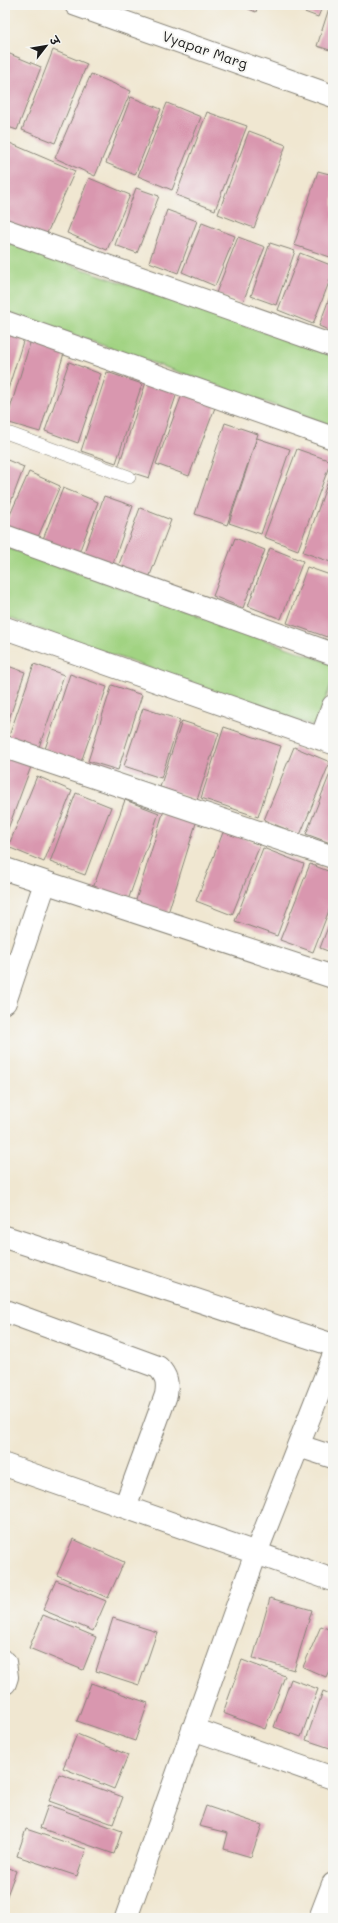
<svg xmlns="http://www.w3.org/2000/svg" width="338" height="1923" viewBox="0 0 338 1923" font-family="Mali,'Playpen Sans Deva',sans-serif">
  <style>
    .green { fill: #a1d382; stroke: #5e784f }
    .building { fill: #d997af }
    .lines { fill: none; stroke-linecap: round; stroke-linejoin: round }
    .service-casing { stroke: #868276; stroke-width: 14 }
    .minor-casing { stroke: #868276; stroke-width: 24 }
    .tertiary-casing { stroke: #868276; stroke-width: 24 }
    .service { stroke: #fff; stroke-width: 13 }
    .minor { stroke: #fff; stroke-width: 22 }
    .tertiary { stroke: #fff; stroke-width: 22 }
    .labels { text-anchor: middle; stroke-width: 4; stroke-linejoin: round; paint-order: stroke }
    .street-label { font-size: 14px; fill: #1c1c1c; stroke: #f6f6f2 }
  </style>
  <rect width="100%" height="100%" fill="#f6f6f2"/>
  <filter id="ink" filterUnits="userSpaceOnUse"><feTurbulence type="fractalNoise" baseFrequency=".025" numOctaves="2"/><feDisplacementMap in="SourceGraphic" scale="8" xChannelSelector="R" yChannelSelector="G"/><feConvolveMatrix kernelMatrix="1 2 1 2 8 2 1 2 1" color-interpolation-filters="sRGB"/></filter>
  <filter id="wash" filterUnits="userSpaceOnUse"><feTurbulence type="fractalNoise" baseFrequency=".012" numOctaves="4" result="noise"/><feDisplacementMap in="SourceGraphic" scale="16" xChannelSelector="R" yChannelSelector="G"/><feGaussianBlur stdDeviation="0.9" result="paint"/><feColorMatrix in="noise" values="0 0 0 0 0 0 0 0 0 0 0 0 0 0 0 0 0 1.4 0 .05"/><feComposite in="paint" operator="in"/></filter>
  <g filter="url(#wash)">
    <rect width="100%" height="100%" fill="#f0e7d1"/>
    <!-- green -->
    <path class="green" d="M5 242 333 356V426L5 311Z
      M5 547 333 664V678L316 727 5 617Z"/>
    <g id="blocks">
      <!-- building -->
      <path class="building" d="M239 5H258L256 12Z
        M286 5H323L318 17Z
        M330 5H333V51L317 46Z
        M53 50 87 64 55 143 22 130Z
        M5 52 41 67 17 130 5 126Z
        M91 74 131 91 95 176 55 158Z
        M131 97 161 109 135 175 106 163Z
        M167 103 201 117 172 190 138 176Z
        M207 112 247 126 215 210 176 195Z
        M249 131 286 145 254 228 218 214Z
        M5 141 75 171 43 242 5 227Z
        M318 171 333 175V258L294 245Z
        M89 178 130 195 107 250 67 233Z
        M136 188 159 196 137 253 115 245Z
        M167 210 197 221 178 273 149 262Z
        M202 223 235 236 215 286 182 272Z
        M238 237 265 247 242 304 216 293Z
        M270 243 295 251 276 305 251 296Z
        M300 253 333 266V272L313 324 278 310Z
        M333 288V332L319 326Z
        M5 332 24 338 5 399Z
        M31 340 65 350 40 432 6 422Z
        M69 362 101 374 78 443 45 431Z
        M107 372 142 384 116 463 81 451Z
        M147 379 178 390 149 478 118 468Z
        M183 392 216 405 189 476 156 464Z
        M225 423 258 434 227 525 195 514Z
        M257 438 290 449 261 534 229 523Z
        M297 449 331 461 298 550 264 537Z
        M5 459 24 467 5 518Z
        M29 472 60 486 35 544 5 526Z
        M331 473 333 474V563L303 552Z
        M63 488 98 502 77 558 41 544Z
        M104 496 133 506 111 569 82 558Z
        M140 508 171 520 149 578 118 567Z
        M235 538 265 550 243 608 213 596Z
        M270 548 303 561 281 619 248 606Z
        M307 567 333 576V621L327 637 287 623Z
        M34 664 64 675 38 750 8 739Z
        M5 665 25 672 5 731Z
        M70 674 107 687 81 762 45 749Z
        M112 685 142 695 118 770 88 761Z
        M143 708 180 720 161 778 124 766Z
        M182 721 219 733 197 800 160 787Z
        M224 727 281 746 258 817 201 798Z
        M294 747 330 762 300 835 264 820Z
        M5 754 32 764 5 837Z
        M333 766V844L306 834Z
        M37 776 72 791 44 862 8 847Z
        M76 793 111 807 85 875 50 862Z
        M125 800 159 813 127 903 92 891Z
        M164 810 197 820 168 913 135 903Z
        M224 830 260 845 232 915 196 901Z
        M263 848 304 864 277 936 235 921Z
        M310 864 333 873V900L313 952 280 940Z
        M333 914V953L320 948Z
        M73 1539 124 1562 108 1598 57 1575Z
        M56 1580 106 1601 93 1631 43 1610Z
        M270 1598 312 1610 294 1670 253 1658Z
        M43 1615 96 1637 83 1670 29 1648Z
        M113 1618 157 1632 139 1685 96 1671Z
        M321 1626 333 1631V1662L326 1677 303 1667Z
        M242 1660 285 1676 265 1729 223 1713Z
        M291 1679 318 1689 301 1737 274 1727Z
        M91 1683 148 1703 135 1741 77 1721Z
        M323 1691 333 1695V1749L306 1740Z
        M77 1734 128 1755 114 1789 63 1768Z
        M59 1774 123 1797 113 1824 49 1801Z
        M48 1805 122 1831 114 1854 40 1828Z
        M206 1806 262 1825 251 1857 224 1849 228 1833 199 1826Z
        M26 1829 86 1849 77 1876 17 1856Z
        M5 1866 16 1871 5 1901Z
        M6 1914 17 1918H5Z"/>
    </g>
  </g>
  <g filter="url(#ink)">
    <use href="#blocks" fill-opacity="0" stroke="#868276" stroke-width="1"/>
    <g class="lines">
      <defs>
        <path id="service" d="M5 432 129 477"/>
        <path id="minor" d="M5 230 333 346
          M5 322 333 438
          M5 536 333 654
          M5 628 333 743
          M321 739 333 706
          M5 747 333 857
          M5 869 333 977
          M5 1002 45 883
          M5 1237 333 1345
          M5 1311 158 1367C167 1376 168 1383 166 1395L125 1507
          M299 1446 333 1457
          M5 1465 333 1580
          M5 1662 7 1677 5 1683
          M193 1729 333 1778
          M126 1918 256 1553 333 1357
          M320 1918 333 1884"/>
        <path id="tertiary" d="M76 5 333 96"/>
      </defs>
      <!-- service casing -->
      <use href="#service" class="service-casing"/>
      <!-- minor casing -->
      <use href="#minor" class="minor-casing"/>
      <!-- tertiary casing -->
      <use href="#tertiary" class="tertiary-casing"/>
      <!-- service -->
      <use href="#service" class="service"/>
      <!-- minor -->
      <use href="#minor" class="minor"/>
      <!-- tertiary -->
      <use href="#tertiary" class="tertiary"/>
    </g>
  </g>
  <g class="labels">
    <!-- street labels -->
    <g class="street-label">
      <text transform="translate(205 50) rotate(19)" y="5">Vyapar Marg</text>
    </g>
  </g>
  <!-- margin -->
  <rect width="338" height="1923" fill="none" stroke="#f6f6f2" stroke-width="20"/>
  <!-- north arrow -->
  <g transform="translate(46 46) rotate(59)" stroke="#f6f6f2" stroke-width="3" paint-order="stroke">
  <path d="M0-3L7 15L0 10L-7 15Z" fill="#1c1c1c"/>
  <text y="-6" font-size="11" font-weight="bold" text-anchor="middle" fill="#1c1c1c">उ</text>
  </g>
</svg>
